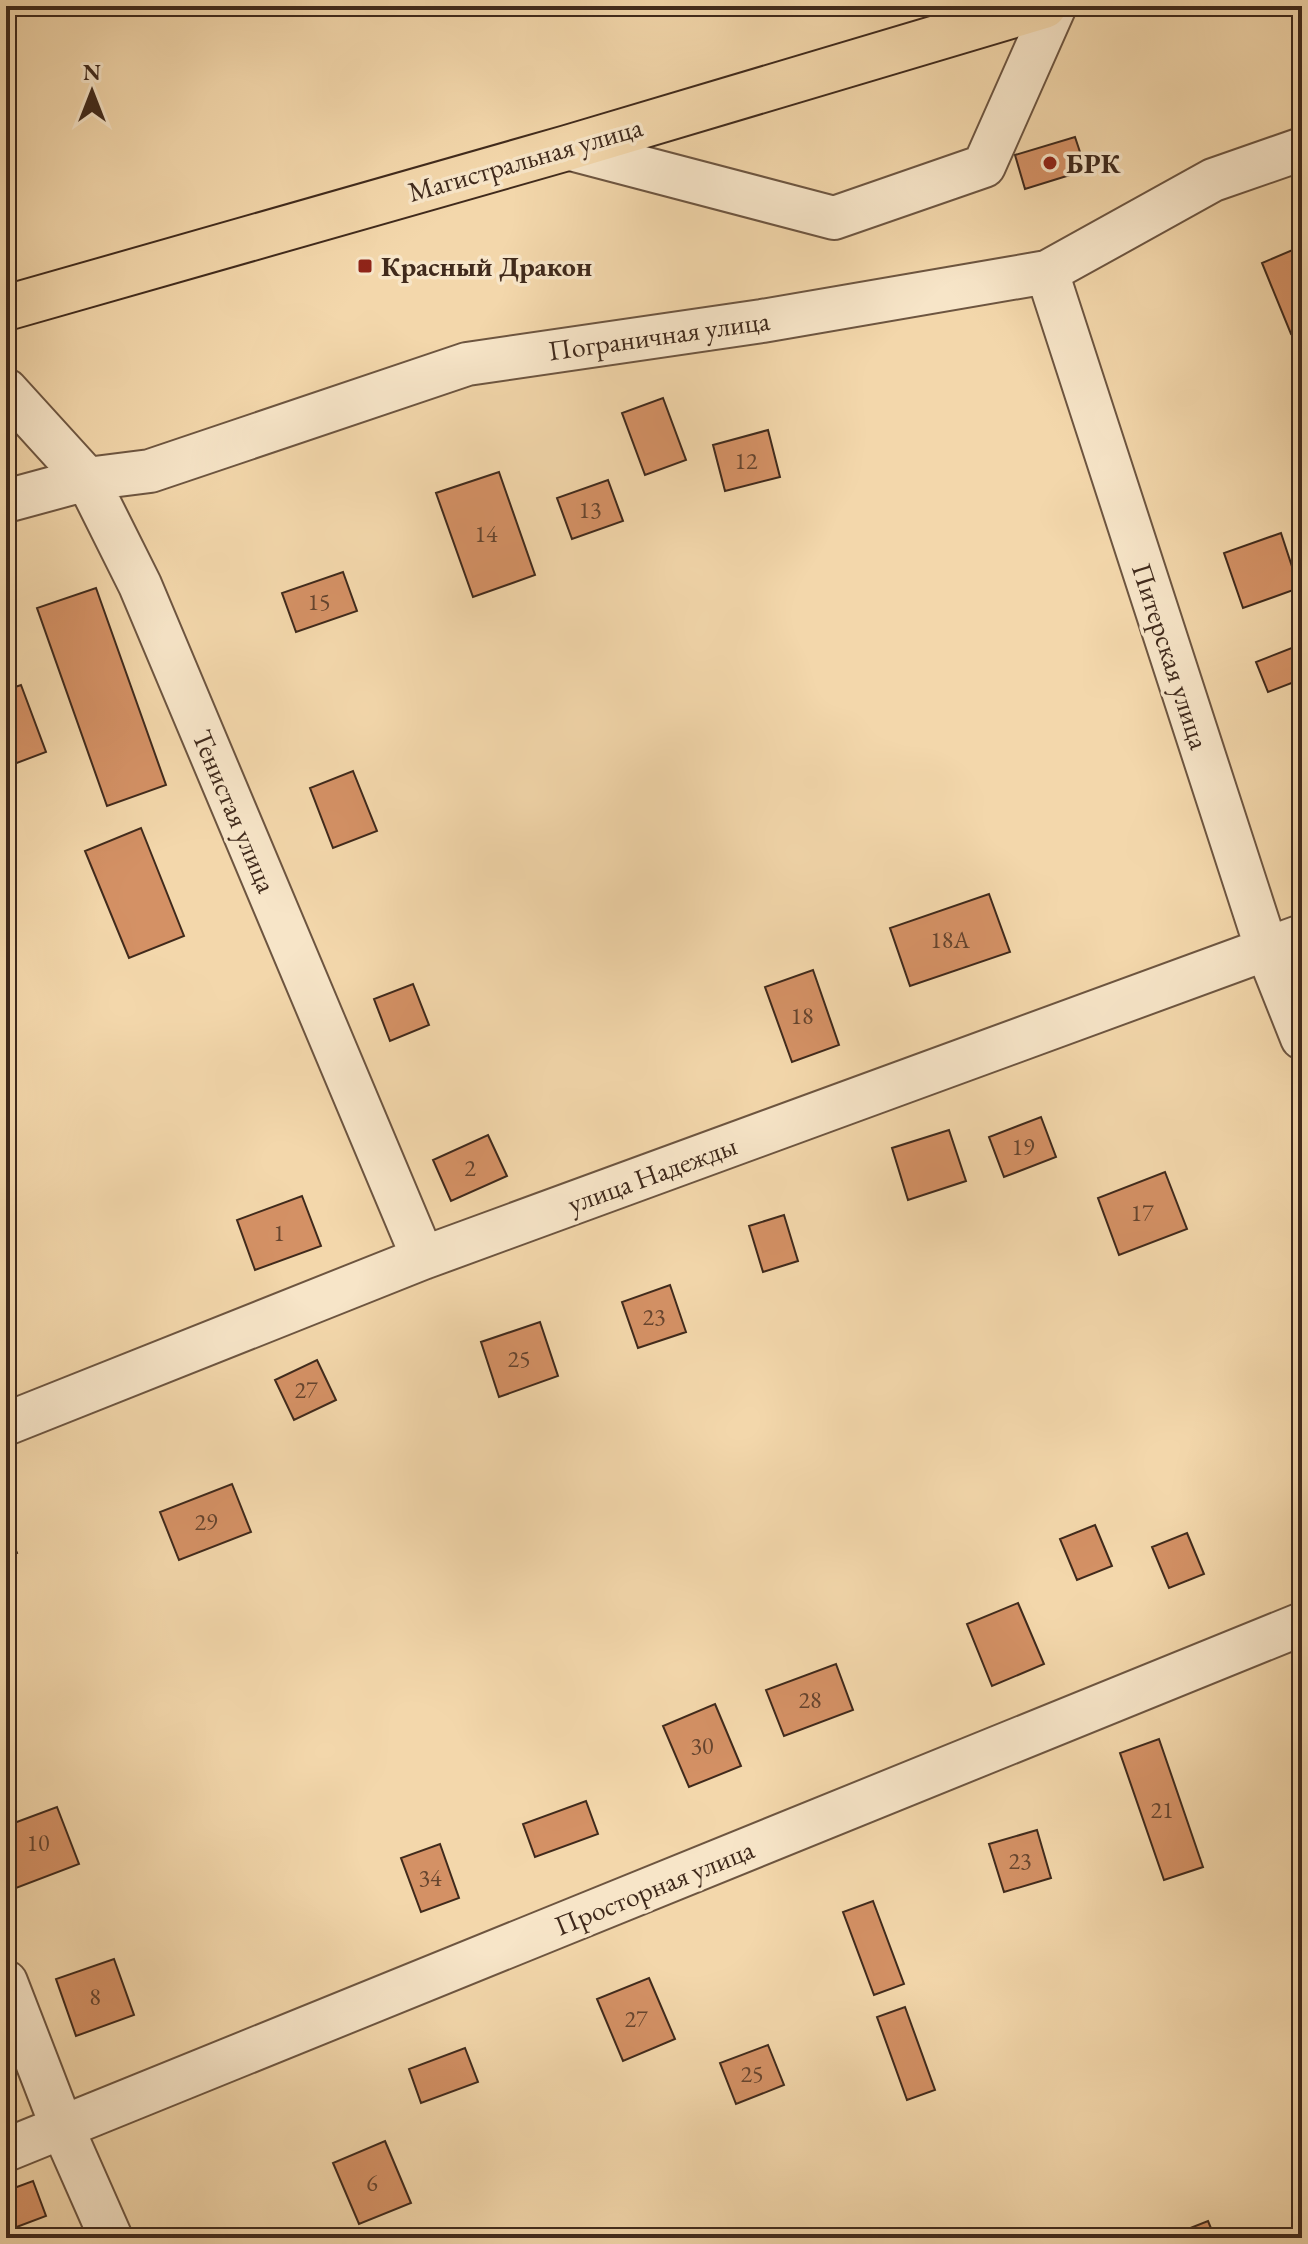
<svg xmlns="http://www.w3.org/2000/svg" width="1308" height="2244" viewBox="0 0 1308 2244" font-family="'EB Garamond',serif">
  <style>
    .building { fill: #d49165; stroke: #402a1c; stroke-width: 2 }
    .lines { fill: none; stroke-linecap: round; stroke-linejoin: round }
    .minor-casing { stroke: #6d5540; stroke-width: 46 }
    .major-casing { stroke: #402a1c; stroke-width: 48 }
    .minor { stroke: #f7e5c8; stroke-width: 42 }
    .major { stroke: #f3d7ab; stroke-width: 44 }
    .poi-dot { fill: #8f2418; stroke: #f7e5c8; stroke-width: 3 }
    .labels { text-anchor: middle; stroke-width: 7; stroke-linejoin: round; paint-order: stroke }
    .number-label { font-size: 24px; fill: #65442e }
    .street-label { font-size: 28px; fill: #402a1c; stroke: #f7e5c8 }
    .poi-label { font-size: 28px; font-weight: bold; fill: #402a1c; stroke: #f7e5c8; text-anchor: start }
  </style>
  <rect width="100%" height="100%" fill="#f3d7ab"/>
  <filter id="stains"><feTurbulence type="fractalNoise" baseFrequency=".0025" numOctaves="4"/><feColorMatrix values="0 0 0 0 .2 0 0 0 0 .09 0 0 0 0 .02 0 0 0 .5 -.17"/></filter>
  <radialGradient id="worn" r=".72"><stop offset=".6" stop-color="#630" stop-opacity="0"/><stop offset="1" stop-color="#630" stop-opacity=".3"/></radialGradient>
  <!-- building -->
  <path class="building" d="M1075 137 1086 170 1025 189 1015 155Z
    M1302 246V329L1291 334 1262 263Z
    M663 398 686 460 645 475 622 413Z
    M768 430 780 477 725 491 713 445Z
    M499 472 535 575 473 597 436 493Z
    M608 480 623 521 572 539 557 498Z
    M1281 533 1299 588 1243 608 1224 553Z
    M343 572 357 611 296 632 282 593Z
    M96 588 166 785 107 806 37 608Z
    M1302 644V679L1268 692 1256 662Z
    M21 685 46 752 6 767V690Z
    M353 771 377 831 333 848 310 788Z
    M141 828 184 936 129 958 85 851Z
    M989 894 1010 952 910 986 890 928Z
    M813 970 839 1045 792 1062 765 987Z
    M413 984 429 1025 390 1041 374 999Z
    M1041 1117 1056 1157 1004 1177 989 1137Z
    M949 1130 966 1181 908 1200 892 1148Z
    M488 1135 507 1176 451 1201 433 1160Z
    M1165 1172 1187 1229 1119 1255 1098 1198Z
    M302 1196 321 1246 255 1270 237 1220Z
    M784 1215 798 1261 763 1272 749 1226Z
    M670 1285 686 1332 638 1348 622 1302Z
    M540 1322 558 1376 499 1397 481 1342Z
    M317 1360 336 1400 294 1420 275 1380Z
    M232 1484 251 1532 179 1560 160 1512Z
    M1095 1525 1112 1566 1077 1580 1060 1539Z
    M6 1528 17 1553 6 1557Z
    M1187 1533 1204 1574 1169 1588 1152 1547Z
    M1018 1603 1044 1664 992 1686 967 1624Z
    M836 1664 853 1710 784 1736 766 1690Z
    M715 1704 741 1766 689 1787 663 1726Z
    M1159 1739 1203 1867 1164 1880 1120 1753Z
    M586 1801 598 1834 535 1857 523 1824Z
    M57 1807 79 1864 16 1888 6 1860V1826Z
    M1037 1830 1051 1878 1004 1892 989 1844Z
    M440 1844 459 1898 421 1912 401 1858Z
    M873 1901 904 1984 874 1995 843 1912Z
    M114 1959 134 2015 76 2036 56 1979Z
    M649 1978 675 2039 623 2061 597 1999Z
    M905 2007 935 2090 907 2100 877 2017Z
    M768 2045 784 2085 736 2104 720 2063Z
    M465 2048 478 2082 421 2103 409 2069Z
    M385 2141 411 2203 359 2224 333 2163Z
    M33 2181 46 2216 6 2231V2191Z
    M1208 2221 1215 2238H1165Z"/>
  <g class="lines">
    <defs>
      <path id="minor" d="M567 148 834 218 984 166 1055 6
        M1047 272 1267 950 1302 1038
        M6 390 87 479 140 585 423 1258
        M6 501 87 479 150 471 467 364 762 321 1047 272 1213 180 1302 149
        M6 1424 423 1258 1302 936
        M6 1982 62 2127 111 2238
        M6 2150 1302 1624"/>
      <path id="major" d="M6 308 567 148 1044 6"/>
    </defs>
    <!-- minor casing -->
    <use href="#minor" class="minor-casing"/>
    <!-- major casing -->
    <use href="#major" class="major-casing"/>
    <!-- minor -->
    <use href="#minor" class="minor"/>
    <!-- major -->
    <use href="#major" class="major"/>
  </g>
  <!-- markers -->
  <g class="poi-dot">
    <circle cx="1050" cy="163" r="8"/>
    <rect x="357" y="258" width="16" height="16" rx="4"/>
  </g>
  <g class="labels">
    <!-- number labels -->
    <g class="number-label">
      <text x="746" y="469">12</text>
      <text x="590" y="518">13</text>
      <text x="486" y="542">14</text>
      <text x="319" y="610">15</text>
      <text x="950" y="948">18А</text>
      <text x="802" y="1024">18</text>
      <text x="1023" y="1155">19</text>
      <text x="470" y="1176">2</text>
      <text x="1142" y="1221">17</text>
      <text x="279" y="1241">1</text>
      <text x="654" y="1325">23</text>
      <text x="519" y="1367">25</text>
      <text x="306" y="1398">27</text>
      <text x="206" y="1530">29</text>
      <text x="810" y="1708">28</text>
      <text x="702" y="1754">30</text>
      <text x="1162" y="1818">21</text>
      <text x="38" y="1851">10</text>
      <text x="1020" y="1869">23</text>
      <text x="430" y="1886">34</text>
      <text x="95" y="2005">8</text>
      <text x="636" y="2027">27</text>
      <text x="752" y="2082">25</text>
      <text x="372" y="2191">6</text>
    </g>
    <!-- street labels -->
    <g class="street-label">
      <text transform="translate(525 159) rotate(-16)" y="10">Магистральная улица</text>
      <text transform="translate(659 335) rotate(-8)" y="10">Пограничная улица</text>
      <text transform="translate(1171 656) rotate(72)" y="10">Питерская улица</text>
      <text transform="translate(235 811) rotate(67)" y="10">Тенистая улица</text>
      <text transform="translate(652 1174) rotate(-20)" y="10">улица Надежды</text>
      <text transform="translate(654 1887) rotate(-22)" y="10">Просторная улица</text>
    </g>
    <!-- poi labels -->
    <g class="poi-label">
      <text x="1066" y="173">БРК</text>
      <text x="381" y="276">Красный Дракон</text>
    </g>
  </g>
  <!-- margin -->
  <rect width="1308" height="2244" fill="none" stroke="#f3d7ab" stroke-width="32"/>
  <rect x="8" y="8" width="1292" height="2228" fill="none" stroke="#402a1c" stroke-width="4"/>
  <rect x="16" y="16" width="1276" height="2212" fill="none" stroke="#402a1c" stroke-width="2"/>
  <!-- north arrow -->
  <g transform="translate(92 92)" stroke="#f7e5c8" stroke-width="6" paint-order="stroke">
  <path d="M0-6L14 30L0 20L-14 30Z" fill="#402a1c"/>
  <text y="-12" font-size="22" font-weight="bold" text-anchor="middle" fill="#402a1c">N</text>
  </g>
  <rect width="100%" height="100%" filter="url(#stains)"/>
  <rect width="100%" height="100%" fill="url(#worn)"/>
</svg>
